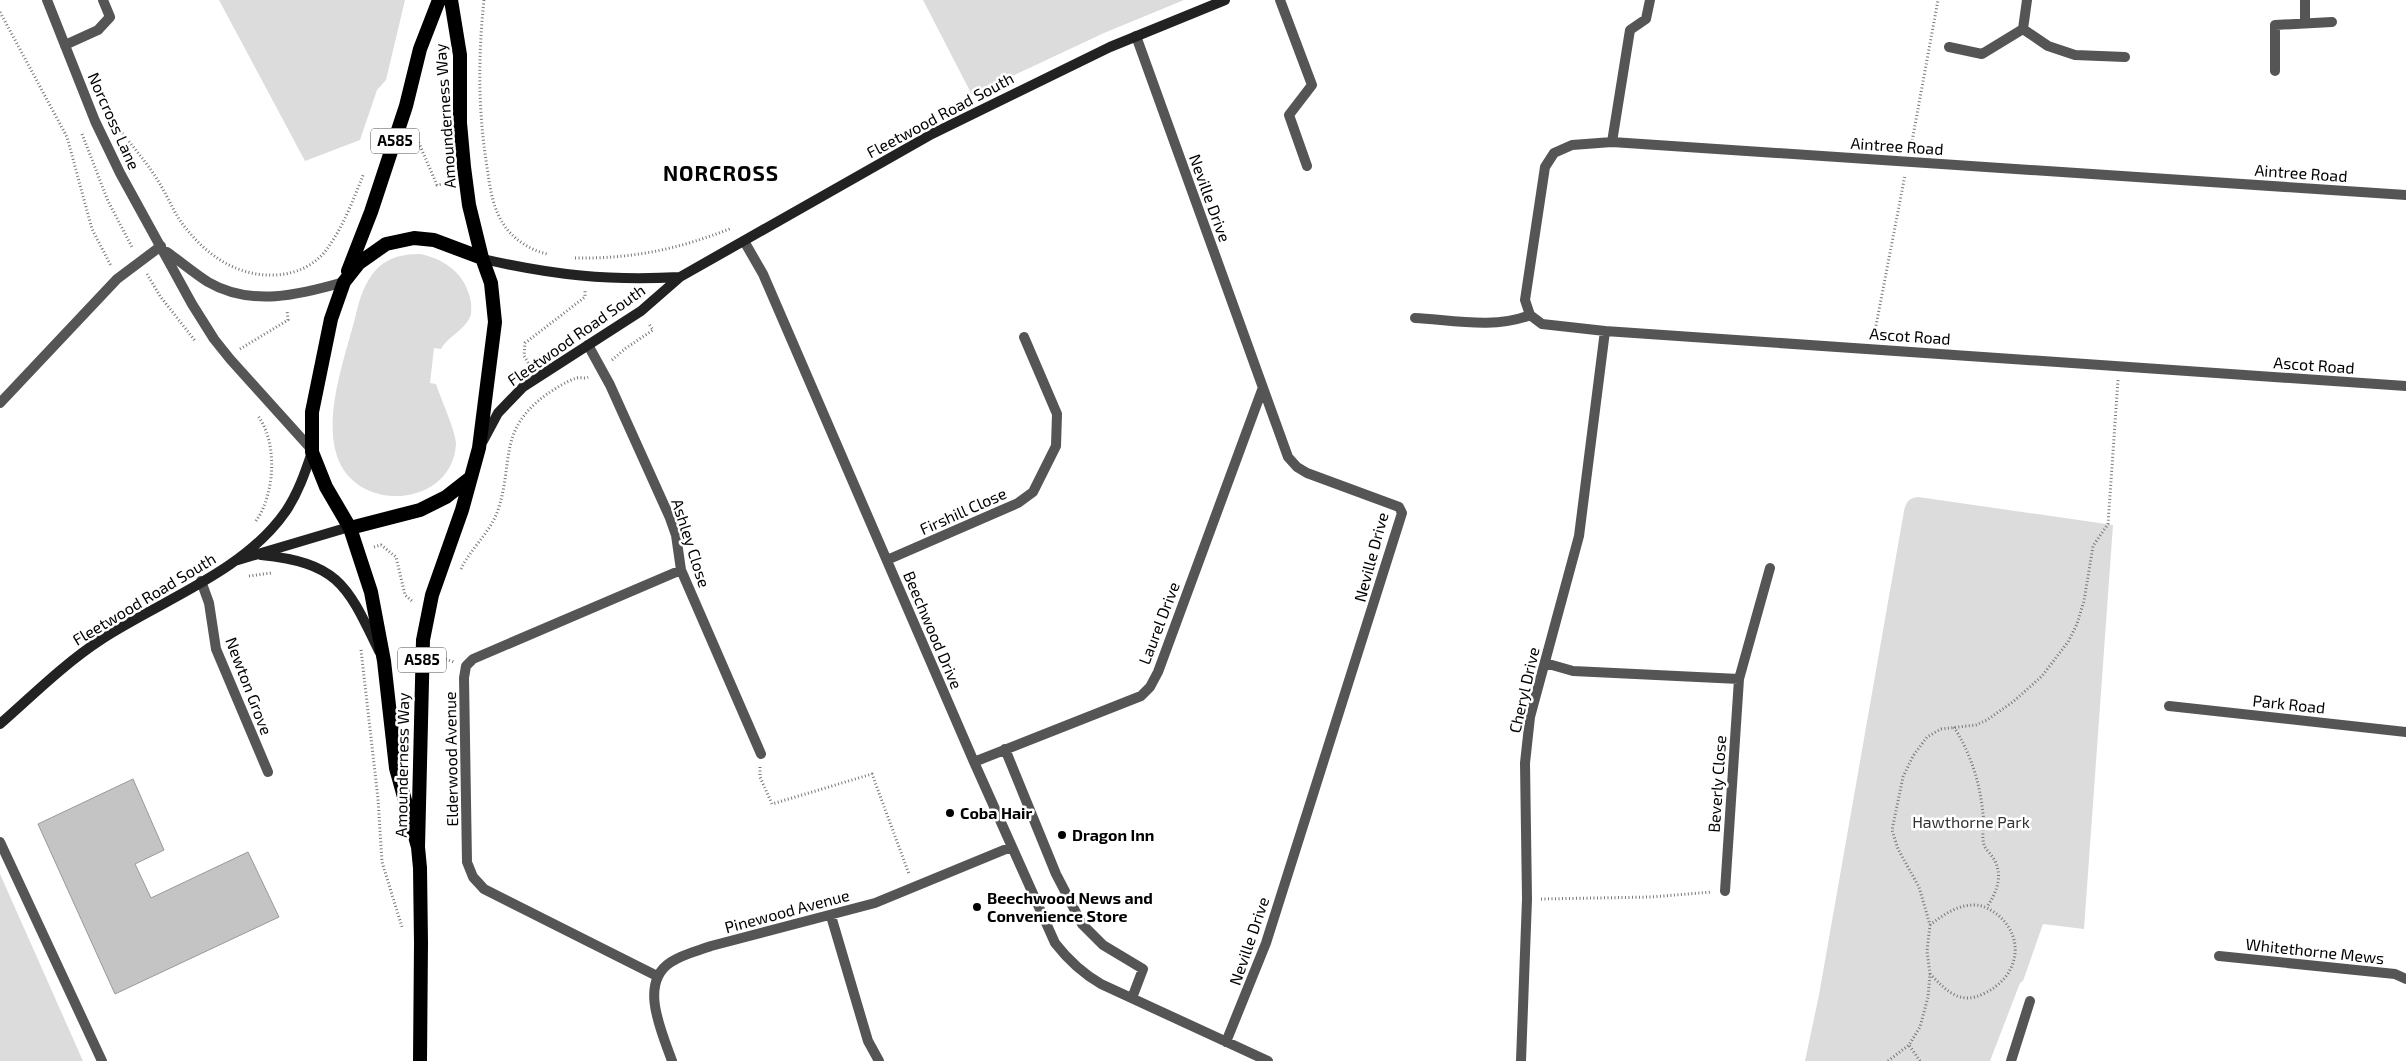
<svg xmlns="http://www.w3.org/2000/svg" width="2406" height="1061" viewBox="0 0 2406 1061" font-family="'Exo 2',sans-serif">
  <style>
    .green { fill: #dcdcdc }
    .building { fill: #c4c4c4; stroke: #999 }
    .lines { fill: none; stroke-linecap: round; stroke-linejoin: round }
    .path { stroke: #777; stroke-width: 3; stroke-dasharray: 1 2.5; stroke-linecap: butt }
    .service { stroke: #555; stroke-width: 10 }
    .minor { stroke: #555; stroke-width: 10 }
    .tertiary { stroke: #555; stroke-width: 10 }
    .secondary { stroke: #222; stroke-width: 10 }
    .trunk { stroke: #000; stroke-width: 14 }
    .poi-dot { fill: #000; stroke: #fff; stroke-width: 2 }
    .labels { text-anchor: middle; stroke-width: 5; stroke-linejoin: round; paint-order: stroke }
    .shield { fill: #fff; stroke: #4c4c4c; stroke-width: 1 }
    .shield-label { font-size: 15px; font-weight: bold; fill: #000 }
    .street-label { font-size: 16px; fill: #000; stroke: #fff }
    .poi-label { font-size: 16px; font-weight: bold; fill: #000; stroke: #fff; text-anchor: start }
    .park-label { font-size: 16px; fill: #333; stroke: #fff }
    .district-label { font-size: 21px; font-weight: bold; letter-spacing: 1px; fill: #000; stroke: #fff }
  </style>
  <rect width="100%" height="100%" fill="#fff"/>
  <!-- green -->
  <path class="green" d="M219 0H405L386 80 377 90 360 140 305 161Z
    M923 0H1184L1104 33 972 95Z
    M421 254C446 260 466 274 471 302 471 307 472 313 470 317 464 331 448 336 441 349L434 348 430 383 436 384C440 397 457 434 456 445 451 508 356 514 337 456 323 414 346 355 356 314 365 277 379 253 421 254Z
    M1918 497 2113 525 2084 929 2043 924 2023 981 2020 983 1990 1061H1805L1819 995 1904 511C1906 502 1909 498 1918 497Z
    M0 874 83 1061H0Z"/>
  <!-- building -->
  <path class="building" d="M133 779 164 850 135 864 151 898 248 852 279 917 115 994 38 824Z"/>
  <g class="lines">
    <!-- path -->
    <path class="path" d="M484 0C478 56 478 111 487 167 490 187 492 207 504 225 513 239 530 250 547 254
      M0 12 67 137 92 229 111 266
      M114 122C126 139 141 155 153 173 163 187 170 204 179 219 202 252 234 277 276 275 294 274 311 267 323 254 342 231 353 200 364 173
      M82 134 108 201 133 249
      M413 139 418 141 437 185 450 183
      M1911 147 1938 0
      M575 258C633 259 679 249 732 228
      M147 274 160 296 196 342
      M1874 336 1905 175
      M240 349 288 320 287 310
      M612 360 626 348 653 330 649 324
      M530 366 524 356 525 343 585 297V291
      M256 521C275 494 278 443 258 416
      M374 547 381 545 396 557 405 595 413 602
      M461 569C471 548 490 533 498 510 514 462 497 430 547 394 555 389 568 380 577 378 582 377 584 379 588 377
      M249 576 271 573
      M361 650 378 799 382 862 402 927
      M439 657 454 662
      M1954 727C1971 754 1980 783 1983 814 1985 823 1981 835 1984 845 1986 850 1992 855 1995 861 2003 878 1996 893 1987 907
      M760 767V777L772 804 872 774 909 874
      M1541 899 1651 897 1712 892
      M1930 925C1943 915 1957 905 1974 905 1984 905 1991 910 1998 915 2027 940 2017 978 1985 993 1960 1006 1947 991 1930 974
      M1888 1061 1909 1045
      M1920 1061 1909 1045 1920 1027 1928 997 1930 974 1927 951 1930 925 1919 887 1898 849 1892 830 1903 777 1913 756 1927 737 1941 729 1976 725 1987 720 2014 701 2042 676 2068 642 2077 624 2084 601 2093 546 2108 524 2118 380"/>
    <!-- service -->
    <path class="service" d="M65 45 98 30 110 17 103 0
      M0 403 117 279 161 246
      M0 842 102 1061"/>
    <!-- minor -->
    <path class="minor" d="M1280 0 1312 85 1289 115 1307 166
      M2305 23V0
      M2023 29 2048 46 2075 55 2125 57
      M1136 36 1288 457 1297 467 1307 473 1399 507 1402 513 1266 943 1226 1042
      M1949 47 1982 54 2023 29 2027 0
      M2275 71V25L2332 22
      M1612 142 1630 30 1646 19 1650 0
      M744 241 763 274 974 762 1055 943C1069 961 1082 973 1101 984L1268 1061
      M1530 315 1525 300 1545 167 1554 153 1572 145 1612 142 2406 195
      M1415 318C1452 320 1495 329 1530 315L1542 324 1605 331 2406 386
      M588 345 610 385 670 518 676 535 681 570 761 754
      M887 560 1018 503 1033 492 1056 446 1057 414 1024 337
      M201 581 209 603 216 649 268 772
      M1545 663 1573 671 1739 679
      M2169 706 2406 732
      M1005 749 1056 874 1082 924 1103 945 1143 969 1132 998
      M974 762 1141 696 1150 687 1158 672 1262 390
      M1725 891 1739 679 1770 568
      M831 916 868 1041 879 1061
      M2219 956 2395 974 2406 979
      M657 976 484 889 473 877 467 862 464 678 466 666 473 659 681 570
      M672 1061C662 1032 638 983 671 962 683 954 697 951 711 946L875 903 1011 847
      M1521 1061 1527 899 1525 763 1530 717 1579 536 1605 331
      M2011 1061 2030 1001"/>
    <!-- tertiary -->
    <path class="tertiary" d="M47 0 95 121 120 173 192 304 214 339 230 359 312 450
      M167 252C181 262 194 273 208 282 251 307 299 295 344 282"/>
    <!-- secondary -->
    <path class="secondary" d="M483 259C553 275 608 281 680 277
      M483 441 498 413 523 387 641 311 680 277 932 134 1110 47 1225 0
      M261 555C339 563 347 585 379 651
      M238 560 349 527
      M0 724C33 695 65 663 102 639 162 600 245 571 286 511 298 493 305 473 312 452"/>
    <!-- trunk -->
    <path class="trunk" d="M451 0 460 55V123L464 167 469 205 482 258
      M348 271 371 212 406 106 420 49 439 0
      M350 528 420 510 446 497 469 479
      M418 847 423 640 432 595 462 510 479 448 495 322 491 283 482 258 434 240 414 238 386 244 359 263 344 282 331 319 312 412V452L326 487 350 528 371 592 384 661 396 768 418 847 420 868 421 943 420 1061"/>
  </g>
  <!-- markers -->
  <g class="poi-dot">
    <circle cx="950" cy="813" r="5"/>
    <circle cx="1062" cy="835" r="5"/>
    <circle cx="977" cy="907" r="5"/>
  </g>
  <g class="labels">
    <!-- shield labels -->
    <g class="shield">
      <rect x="371" y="128.5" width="48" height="25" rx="4"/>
      <rect x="398" y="647.5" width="48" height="25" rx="4"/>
    </g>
    <g class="shield-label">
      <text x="395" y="146">A585</text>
      <text x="422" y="665">A585</text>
    </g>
    <!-- street labels -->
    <g class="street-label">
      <text transform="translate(940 115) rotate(-28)" y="6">Fleetwood Road South</text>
      <text transform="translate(445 116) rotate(-94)" y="6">Amounderness Way</text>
      <text transform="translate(114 121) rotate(66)" y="6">Norcross Lane</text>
      <text transform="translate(1897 146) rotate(4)" y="6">Aintree Road</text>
      <text transform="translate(2301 173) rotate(4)" y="6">Aintree Road</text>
      <text transform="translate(1210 198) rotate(70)" y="6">Neville Drive</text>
      <text transform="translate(576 335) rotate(-35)" y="6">Fleetwood Road South</text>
      <text transform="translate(1910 336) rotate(4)" y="6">Ascot Road</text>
      <text transform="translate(2314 365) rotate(4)" y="6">Ascot Road</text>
      <text transform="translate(963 511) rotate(-24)" y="6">Firshill Close</text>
      <text transform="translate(691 543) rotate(72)" y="6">Ashley Close</text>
      <text transform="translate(1371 557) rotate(-75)" y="6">Neville Drive</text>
      <text transform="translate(144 599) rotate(-31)" y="6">Fleetwood Road South</text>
      <text transform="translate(1159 623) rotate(-69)" y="6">Laurel Drive</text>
      <text transform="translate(933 630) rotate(67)" y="6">Beechwood Drive</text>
      <text transform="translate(249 686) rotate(69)" y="6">Newton Grove</text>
      <text transform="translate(1524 690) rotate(-77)" y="6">Cheryl Drive</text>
      <text transform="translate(2289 704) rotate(6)" y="6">Park Road</text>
      <text transform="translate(451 759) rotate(-91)" y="6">Elderwood Avenue</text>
      <text transform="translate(402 765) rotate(-89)" y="6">Amounderness Way</text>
      <text transform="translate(1717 784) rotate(-86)" y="6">Beverly Close</text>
      <text transform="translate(787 911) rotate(-15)" y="6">Pinewood Avenue</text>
      <text transform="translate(1249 941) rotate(-71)" y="6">Neville Drive</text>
      <text transform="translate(2315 951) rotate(6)" y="6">Whitethorne Mews</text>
    </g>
    <!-- poi labels -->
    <g class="poi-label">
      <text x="960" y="819">Coba Hair</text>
      <text x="1072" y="841">Dragon Inn</text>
      <text x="987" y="904">Beechwood News and<tspan x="987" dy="18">Convenience Store</tspan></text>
    </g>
    <!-- park labels -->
    <g class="park-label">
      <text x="1971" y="828">Hawthorne Park</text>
    </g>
    <!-- district labels -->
    <g class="district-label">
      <text x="721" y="181">NORCROSS</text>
    </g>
  </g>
</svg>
